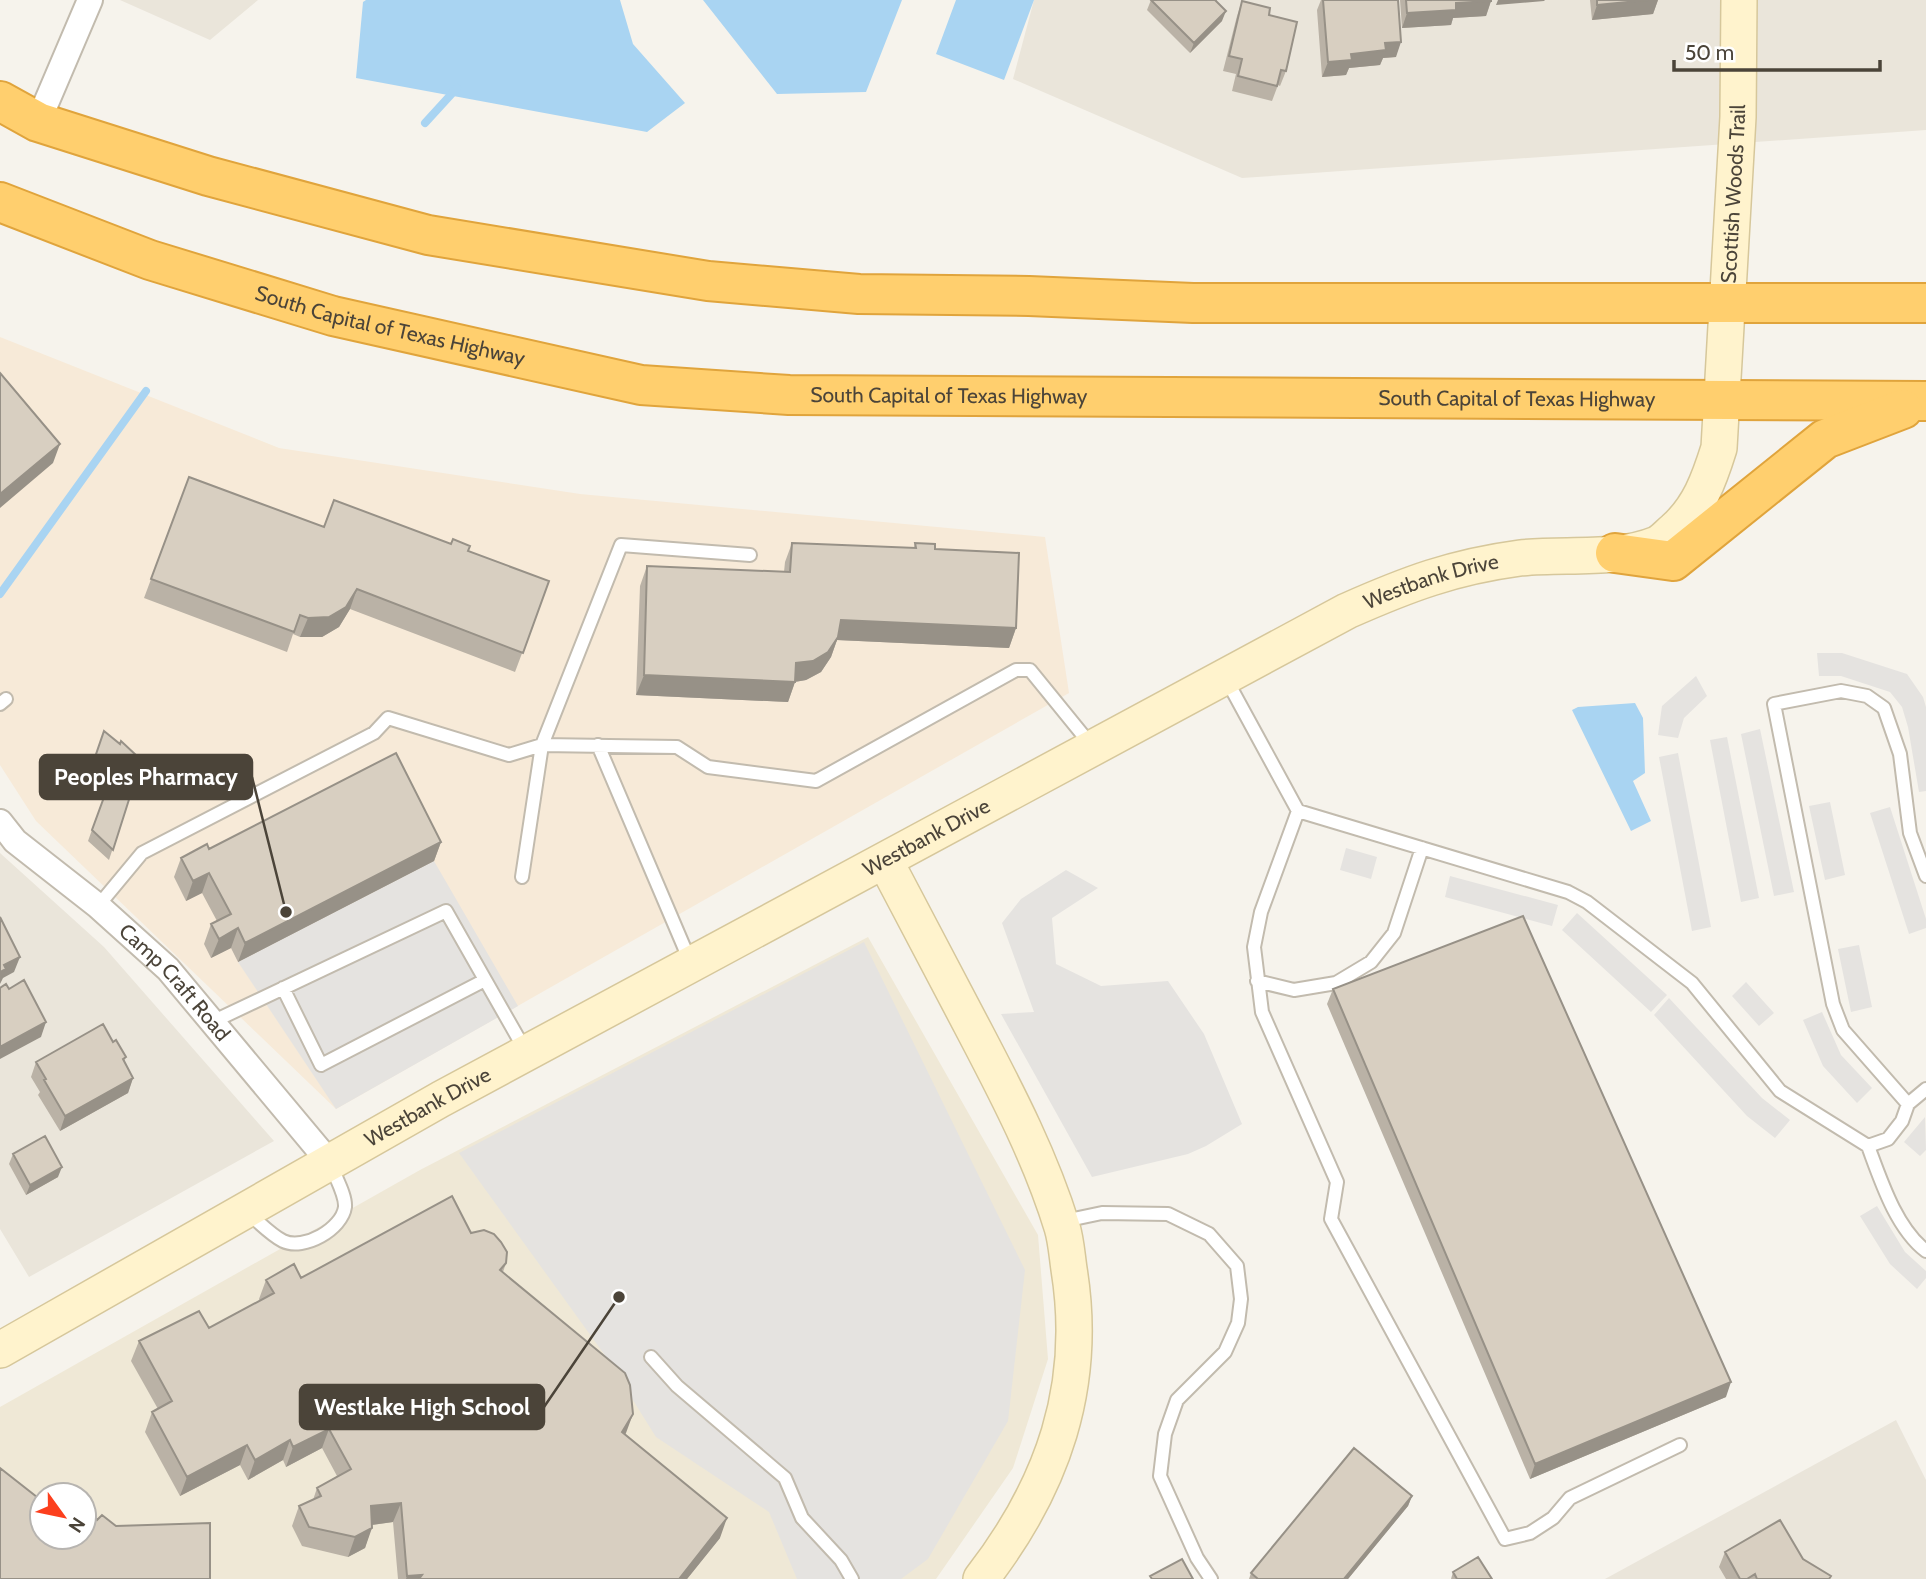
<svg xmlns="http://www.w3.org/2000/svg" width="1926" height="1579" viewBox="0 0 1926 1579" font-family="Cabin,sans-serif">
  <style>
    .residential { fill: #eae5da }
    .commercial { fill: #f7ead8 }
    .education { fill: #efe8d6; fill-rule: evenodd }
    .parking { fill: #e5e3e0 }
    .water { fill: #a9d4f2 }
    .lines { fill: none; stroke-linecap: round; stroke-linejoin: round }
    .stream { stroke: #a9d4f2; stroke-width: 8 }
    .lane-casing { stroke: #c2bbae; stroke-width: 16 }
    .street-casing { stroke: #c2bbae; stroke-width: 28 }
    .secondary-casing { stroke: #d6c79b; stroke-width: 38 }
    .highway-casing { stroke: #e0a43c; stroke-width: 42 }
    .lane { stroke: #fff; stroke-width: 12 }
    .street { stroke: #fff; stroke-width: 24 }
    .secondary { stroke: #fff3cd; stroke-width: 35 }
    .highway { stroke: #ffcf6e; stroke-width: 38 }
    .wall { fill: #bab2a6 }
    .shaded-wall { fill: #979187 }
    .building { fill: #d8cfc1; stroke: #979187; stroke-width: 2 }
    .labels { text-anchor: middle; stroke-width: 6; stroke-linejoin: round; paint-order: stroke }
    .street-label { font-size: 21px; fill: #4b4439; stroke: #fff }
    .leader { fill: none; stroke: #4b4439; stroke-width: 2.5 }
    .callout-dot { fill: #4b4439; stroke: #fff; stroke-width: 2.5 }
    .callout { fill: #4b4439; stroke: #4b4439; stroke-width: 2.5 }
    .callout-label { font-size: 23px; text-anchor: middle; font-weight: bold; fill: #fff }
  </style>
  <rect width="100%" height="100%" fill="#f6f3ec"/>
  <!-- residential -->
  <path class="residential" d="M120 0H258L210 40Z
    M1034 0H1926V130L1242 178 1013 79Z
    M0 853 104 947 274 1141 29 1277 0 1229Z
    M1896 1420 1926 1480V1579H1605Z"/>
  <!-- commercial -->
  <path class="commercial" d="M0 337 279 448 580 494 1045 537 1069 693 336 1109 36 821 0 765Z"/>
  <!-- education -->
  <path class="education" d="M868 937 1038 1235 1048 1359 1013 1468 936 1579H0V1407L420 1170ZM42 1495H84V1537H42Z"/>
  <!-- parking -->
  <path class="parking" d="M1817 653H1842L1907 674 1923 697 1926 707V791L1919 792 1908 727 1902 707 1890 692 1841 676H1819Z
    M1696 676 1707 696 1684 718 1678 738 1658 735 1662 706Z
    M1760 729 1794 892 1774 896 1741 734Z
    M1727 737 1759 898 1741 902 1710 740Z
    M1678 753 1711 927 1692 931 1659 757Z
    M1830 802 1845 875 1825 880 1809 806Z
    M1890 807 1926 919V928L1909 934 1870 813Z
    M1346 848 1377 857 1371 879 1340 870Z
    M434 861 518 1006 336 1109 238 962Z
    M1066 870 1098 888 1052 918 1056 964 1101 986 1168 981 1204 1034 1242 1124 1206 1146 1188 1154 1092 1177 1001 1014 1034 1012 1002 923 1021 899Z
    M1450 876 1558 905 1552 926 1445 897Z
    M1577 913 1667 995 1651 1012 1562 930Z
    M864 942 1025 1270 1008 1421 928 1559 901 1579H797L769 1512 656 1437 604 1354 459 1153Z
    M1859 945 1872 1007 1851 1012 1838 949Z
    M1746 982 1774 1013 1759 1026 1732 996Z
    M1669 998 1762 1098 1790 1120 1775 1138 1747 1116 1654 1015Z
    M1822 1012 1841 1055 1872 1088 1857 1103 1823 1066 1803 1020Z
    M1925 1117 1926 1150 1920 1156 1904 1142Z
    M1877 1206 1905 1252 1926 1271V1278L1917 1289 1890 1264 1860 1216Z"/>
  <!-- water -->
  <path class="water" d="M366 0H620L633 44 685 103 647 132 356 78 363 2Z
    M703 0H902L866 92 777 94Z
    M956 0H1034L1004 80 936 54Z
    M1635 703 1643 718 1645 773 1633 781 1651 821 1631 831 1572 710 1578 707Z"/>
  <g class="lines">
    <!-- stream -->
    <path class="stream" d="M425 123 457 88
      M0 594 146 391"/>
    <defs>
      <path id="lane" d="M1225 677 1298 811 1261 912 1254 947 1262 1012 1337 1182 1331 1219 1505 1539 1530 1533 1553 1518 1570 1498 1680 1445
        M0 704 6 699
        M598 745 690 961
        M1298 811 1568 892 1587 902 1692 983 1780 1091 1868 1146 1888 1139 1902 1121 1908 1104 1926 1089
        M522 877 542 745 621 545 750 555
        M98 906 142 853 374 733 388 718 509 755 542 745 677 747 708 767 816 781 1016 670H1030L1091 745
        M1257 981 1294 990 1336 983 1371 962 1394 933 1422 848
        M283 988 321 1065 485 980
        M212 1022 446 911 525 1050
        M1908 1104 1843 1030 1833 1004 1774 704 1841 691 1867 696 1884 708 1900 754 1910 833 1926 876
        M1868 1146C1881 1181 1896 1228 1926 1251
        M248 1213C259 1222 271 1235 283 1241 304 1251 342 1229 345 1207 346 1195 335 1177 331 1165
        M1064 1221 1102 1213 1168 1214 1209 1234 1237 1266 1241 1299 1238 1323 1225 1352 1177 1400 1165 1434 1160 1476 1197 1558 1211 1579
        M651 1357 677 1386 785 1478 802 1518 841 1560 852 1579"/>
      <g id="street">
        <path d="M38 122 90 0"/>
        <path id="s1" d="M0 822 15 841 98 906 168 969 330 1163"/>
      </g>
      <g id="secondary">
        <path d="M885 861C916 919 946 977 976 1034 1009 1097 1041 1159 1062 1227 1066 1240 1067 1255 1069 1269 1088 1386 1053 1486 981 1579"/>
        <path id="s2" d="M0 1350 441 1099 1347 611C1408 584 1453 567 1520 558 1564 553 1615 561 1657 544 1663 541 1668 535 1674 530 1699 508 1709 480 1719 448L1738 117 1739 0"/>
      </g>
      <g id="highway">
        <path d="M0 101 38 122 208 176 428 235 708 281 859 294 1029 296 1193 303H1926"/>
        <path id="s3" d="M0 202 150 260 333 316 641 385 789 395 1926 401"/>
        <path d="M1615 553 1673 561 1825 439 1903 409"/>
      </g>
    </defs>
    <!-- lane casing -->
    <use href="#lane" class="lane-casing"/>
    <!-- street casing -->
    <use href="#street" class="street-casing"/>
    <!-- secondary casing -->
    <use href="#secondary" class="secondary-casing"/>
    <!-- highway casing -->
    <use href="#highway" class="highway-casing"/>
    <!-- lane -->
    <use href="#lane" class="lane"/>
    <!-- street -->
    <use href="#street" class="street"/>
    <!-- secondary -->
    <use href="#secondary" class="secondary"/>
    <!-- highway -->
    <use href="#highway" class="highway"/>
  </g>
  <!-- wall -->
  <path class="wall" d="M1151 0H1217V2L1222 21 1190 53 1147 10Z
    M1321 0H1398L1396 57 1383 58 1380 65 1349 68 1346 75 1322 77 1317 10Z
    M1400 0H1491V1L1486 16 1453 18 1451 25 1402 28Z
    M1590 0H1658L1653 14 1592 20Z
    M1242 1 1269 15 1286 71 1280 86 1278 85 1272 101 1232 91 1236 74 1223 71 1237 16Z
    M189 477 324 527 468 551 549 581 515 672 350 609 339 627 322 637H300L293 634 287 652 144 598Z
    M792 543 914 548 915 543 935 549 1016 628 1009 648 837 640 831 657 821 672 806 680 795 682 788 702 636 695 640 586 647 566 784 572 785 562Z
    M104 731 139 768 109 860 88 841 107 788 90 773Z
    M441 842 434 861 238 962 231 948 211 958 204 944 211 924 217 921 202 893 186 901 174 877 181 858 209 849Z
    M1333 989 1726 1397 1530 1479 1327 1004Z
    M113 1042 126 1057 124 1062 133 1078 128 1093 60 1131 38 1095 40 1092 31 1077 36 1062Z
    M13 1154 58 1177 26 1195 9 1164Z
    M471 1233 506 1263 503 1272 625 1435 720 1538 687 1579H398L393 1522 372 1525 365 1548 348 1557 302 1546 292 1526 299 1506 313 1500 317 1488 337 1476 322 1448 286 1467 283 1460 248 1480 240 1465 180 1496 145 1432 152 1412 158 1409 131 1361 139 1341 209 1328 260 1301 259 1299 266 1280 301 1278Z
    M1412 1496 1408 1506 1348 1579H1249L1251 1573Z
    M1725 1552 1803 1559 1830 1579H1726L1719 1567Z
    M1453 1572 1492 1579H1451Z"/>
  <!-- shaded-wall -->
  <path class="shaded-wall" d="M1498 0H1545L1544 1 1496 5Z
    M1648 0H1658L1653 14 1592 20 1597 5Z
    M1491 1 1486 16 1453 18 1451 25 1402 28 1407 13 1456 3Z
    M1226 11 1222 21 1190 53 1194 43Z
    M1401 42 1396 57 1383 58 1380 65 1349 68 1346 75 1322 77 1328 62 1385 43Z
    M60 444 53 463 0 508V494Z
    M357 589 350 609 339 627 322 637H300L308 618Z
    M841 620 1016 628 1009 648 837 640 831 657 821 672 806 680 794 682H795L788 702 636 695 644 675 796 663Z
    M441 842 434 861 238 962 245 943Z
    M209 873 202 893 186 901 193 881Z
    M238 928 231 948 211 958 219 939Z
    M20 957 14 972 3 978 0 984V972L4 965Z
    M46 1022 41 1037 0 1059V1047Z
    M133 1078 128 1093 60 1131 65 1116Z
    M62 1167 58 1177 26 1195 30 1185Z
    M1731 1382 1726 1397 1530 1479 1535 1464Z
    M633 1414 626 1433 615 1452 622 1432Z
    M329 1429 322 1448 286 1467 293 1447Z
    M290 1440 283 1460 248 1480 255 1460Z
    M247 1445 240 1465 180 1496 187 1477Z
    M1412 1496 1408 1506 1348 1579H1344Z
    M401 1503 393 1522 364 1526 371 1506Z
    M727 1518 720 1538 687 1579H679Z
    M372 1528 365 1548 348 1557 355 1537Z
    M422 1575 421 1579H406L407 1576Z"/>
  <!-- building -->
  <path class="building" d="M1151 0H1215L1226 11 1194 43Z
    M1323 0H1398L1401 42 1385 43 1386 50 1351 54 1352 60 1328 62Z
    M1406 0H1491V1L1456 3V10L1407 13Z
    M1597 0H1648L1597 5Z
    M1242 1 1270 8 1269 15 1297 22 1286 71 1281 70 1277 86 1238 76 1242 59 1229 56Z
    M0 373 60 444 0 494Z
    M189 477 324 527 334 500 451 544 453 539 470 546 468 551 549 581 523 653 357 589 346 607 329 617 308 618 300 615 294 632 151 579Z
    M792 543 916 548 915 543 935 544V549L1019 553 1016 628 841 620 838 637 828 652 813 661 796 663 795 682 644 675 647 566 790 572Z
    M104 731 120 744 121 741 137 756 139 768 113 850 92 830 111 778 93 763Z
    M396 753 441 842 245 943 238 928 219 939 211 924 231 914 209 873 193 881 181 858 207 844 209 849Z
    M1523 916 1731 1382 1535 1464 1333 989Z
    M0 917 20 957 4 965 6 969 0 972Z
    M24 980 46 1022 0 1047V988L6 984 9 989Z
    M103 1024 113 1042 116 1040 126 1057 123 1059 133 1078 65 1116 44 1080 46 1079 36 1062Z
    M45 1136 62 1167 30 1185 13 1154Z
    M452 1196 471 1233 484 1230 494 1234 501 1242 507 1252 506 1263 500 1270 625 1373 630 1385 633 1414 622 1432 727 1518 679 1579H419L422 1575 407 1576 401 1503 371 1506 372 1528 355 1537 309 1527 299 1506 321 1496 317 1488 351 1469 329 1429 293 1447 290 1440 255 1460 247 1445 187 1477 152 1412 172 1401 139 1341 199 1311 209 1328 274 1293 266 1280 294 1264 301 1278Z
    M1354 1448 1412 1496 1344 1579H1258L1251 1573Z
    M0 1468 42 1501V1537H84L85 1508 97 1520 102 1515 116 1526 210 1523V1579H0Z
    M1780 1520 1803 1559 1831 1576 1829 1579H1757L1755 1574 1747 1579H1740L1725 1552Z
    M1478 1557 1492 1579H1457L1453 1572Z
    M1182 1559 1193 1579H1152L1150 1576Z"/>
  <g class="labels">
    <!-- street labels -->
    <g class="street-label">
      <text dy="7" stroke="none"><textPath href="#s2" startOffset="2228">Scottish Woods Trail</textPath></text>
      <text dy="7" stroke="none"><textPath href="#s3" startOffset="410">South Capital of Texas Highway</textPath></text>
      <text dy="7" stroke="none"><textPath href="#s3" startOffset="976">South Capital of Texas Highway</textPath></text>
      <text dy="7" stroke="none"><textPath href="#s3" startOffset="1544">South Capital of Texas Highway</textPath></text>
      <text dy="7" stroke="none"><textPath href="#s2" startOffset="1626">Westbank Drive</textPath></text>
      <text dy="7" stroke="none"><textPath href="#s2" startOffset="1059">Westbank Drive</textPath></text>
      <text dy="7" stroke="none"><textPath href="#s1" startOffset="238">Camp Craft Road</textPath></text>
      <text dy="7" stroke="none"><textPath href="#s2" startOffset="492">Westbank Drive</textPath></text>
    </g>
  </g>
  <!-- callouts -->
  <path class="leader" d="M286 912L252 777M619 1297L544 1407"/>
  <g class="callout-dot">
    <circle cx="286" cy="912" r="7"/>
    <circle cx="619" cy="1297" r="7"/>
  </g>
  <g class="callout">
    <rect x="40" y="755" width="212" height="44" rx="7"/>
    <rect x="300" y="1385" width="244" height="44" rx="7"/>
  </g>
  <g class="callout-label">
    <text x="146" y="785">Peoples Pharmacy</text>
    <text x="422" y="1415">Westlake High School</text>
  </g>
  <!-- north arrow -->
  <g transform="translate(63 1516) rotate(123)"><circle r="33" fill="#ffffff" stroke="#b7b4b0" stroke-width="2"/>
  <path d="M0-5L12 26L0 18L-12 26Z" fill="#fc3f1d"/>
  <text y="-10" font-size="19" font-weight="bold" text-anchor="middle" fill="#4b4439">N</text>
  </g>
  <!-- scale -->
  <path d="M1674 60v10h206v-10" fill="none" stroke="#4b4439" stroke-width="3.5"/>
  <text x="1685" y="60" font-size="21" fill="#4b4439" stroke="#ffffff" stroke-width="5" paint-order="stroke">50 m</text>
</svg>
